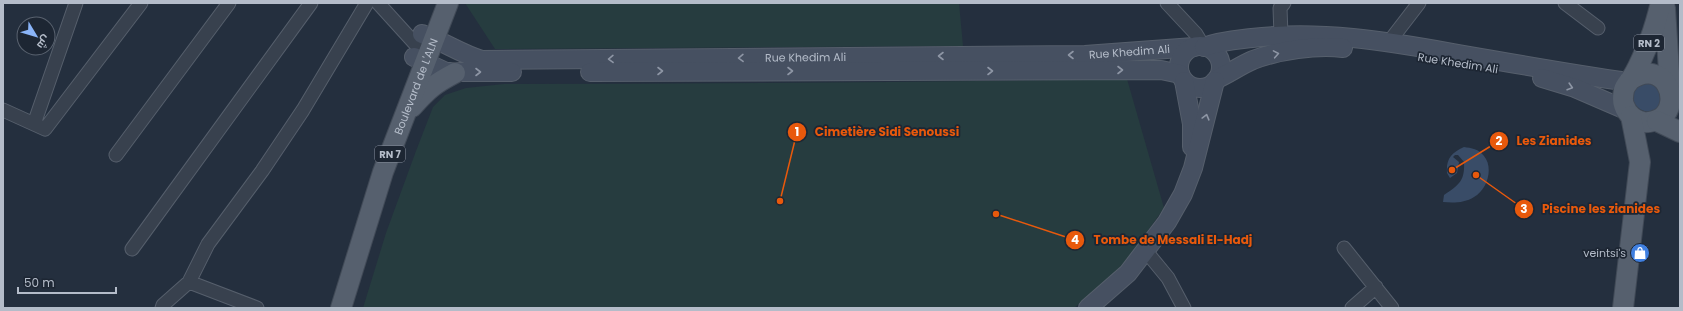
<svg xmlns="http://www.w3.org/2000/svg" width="1683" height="311" viewBox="0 0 1683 311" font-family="Poppins,Cairo,sans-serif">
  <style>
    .green { fill: #263c3f }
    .water { fill: #394c67 }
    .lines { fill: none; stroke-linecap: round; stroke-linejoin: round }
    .street-casing { stroke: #565f6c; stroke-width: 15 }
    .secondary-casing { stroke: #565f6c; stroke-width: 20 }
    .primary-casing { stroke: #414a57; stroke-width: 22 }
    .street { stroke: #38414e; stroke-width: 13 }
    .secondary { stroke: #465061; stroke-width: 18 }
    .primary { stroke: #56606e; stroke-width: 20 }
    .oneway { stroke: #8e96a5 }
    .labels { text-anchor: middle; stroke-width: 3.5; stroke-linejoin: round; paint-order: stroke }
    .shield { fill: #1d2633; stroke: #878f9c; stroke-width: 1 }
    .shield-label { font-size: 10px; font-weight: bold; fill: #b4bcc9 }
    .street-label { font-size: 11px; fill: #b4bcc9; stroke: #1d2633 }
    .poi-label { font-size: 11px; fill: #b4bcc9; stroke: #1d2633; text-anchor: end }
    .leader { fill: none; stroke: #e8590c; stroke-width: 1.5 }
    .callout-dot { fill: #e8590c; stroke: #1d2633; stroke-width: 1.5 }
    .mark-label { font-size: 12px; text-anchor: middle; font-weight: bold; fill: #fff }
    .callout-label { font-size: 12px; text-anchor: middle; font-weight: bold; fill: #e8590c; stroke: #1d2633; stroke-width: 3.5; stroke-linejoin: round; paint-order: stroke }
  </style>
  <rect width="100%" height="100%" fill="#242f3e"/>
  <!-- green -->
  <path class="green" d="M465 3H959L963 46 495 49Z
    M1127 79 1164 208 1122 267 1074 308H363L386 233 416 151 433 107 445 95 466 88 504 84C712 84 920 82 1127 79Z"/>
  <!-- water -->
  <path class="water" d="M1644 81 1658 85 1662 100C1661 102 1659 106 1657 108 1644 120 1624 100 1636 87 1638 85 1641 83 1644 81Z
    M1464 147C1471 148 1479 149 1484 156 1494 168 1487 190 1474 197 1465 203 1453 203 1443 202L1444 195C1459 185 1465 181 1464 162L1458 155H1455L1453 157 1459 162 1457 173 1450 178 1447 173C1446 159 1451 153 1464 147Z"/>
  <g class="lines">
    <defs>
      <path id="street" d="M378 3 418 47
        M1167 3 1196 34 1199 39 1200 46
        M1565 3 1598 28
        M1281 35 1280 8 1284 3
        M1389 42 1419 3
        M3 110 45 129 141 3
        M34 124 76 3
        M116 155 229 3
        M1344 248 1392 308
        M132 249 311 3
        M1145 250 1168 278 1184 308
        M189 282 257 308
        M162 308 163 305 189 282 208 244 262 171 303 110 367 3
        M1352 308 1376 287"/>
      <g id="secondary">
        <path id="s1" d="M422 34C443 41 461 54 482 60L1085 55 1194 47"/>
        <circle cx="1200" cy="67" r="21"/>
        <path d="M1204 47C1220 41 1235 40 1252 38 1320 30 1386 41 1453 53 1511 63 1570 74 1629 82"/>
        <path d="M414 57 446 72H512"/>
        <path d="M590 72 1161 70 1180 74"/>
        <path d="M1542 78 1575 88 1626 110"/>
        <path d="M1217 79C1230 73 1241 65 1253 60 1279 50 1316 45 1343 48"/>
        <path d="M1184 81 1192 124V147"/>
        <path d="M1088 308 1128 273 1167 222 1183 194 1193 168 1215 81"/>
      </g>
      <g id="primary">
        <path d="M1665 8 1670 88"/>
        <path d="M1630 80C1664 57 1683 102 1661 118 1655 121 1649 123 1643 122 1634 120 1627 114 1624 105 1622 100 1623 95 1624 90 1625 86 1628 83 1631 79 1638 69 1643 56 1648 44 1654 31 1657 17 1661 3"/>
        <path d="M412 107C428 89 434 84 455 73"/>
        <path d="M1657 121 1680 132"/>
        <path id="s2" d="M341 308 383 172 448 3"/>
        <path d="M1623 308 1640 162 1631 116"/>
      </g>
    </defs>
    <!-- street casing -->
    <use href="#street" class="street-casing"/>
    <!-- secondary casing -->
    <use href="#secondary" class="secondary-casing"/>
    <!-- primary casing -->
    <use href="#primary" class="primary-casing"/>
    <!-- street -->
    <use href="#street" class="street"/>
    <!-- secondary -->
    <use href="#secondary" class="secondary"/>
    <!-- primary -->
    <use href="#primary" class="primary"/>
  </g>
  <!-- one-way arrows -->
  <defs><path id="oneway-chevron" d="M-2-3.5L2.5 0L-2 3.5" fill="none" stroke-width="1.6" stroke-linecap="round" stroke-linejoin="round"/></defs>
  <g class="oneway">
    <use href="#oneway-chevron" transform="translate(1276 54) rotate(-10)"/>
    <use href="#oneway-chevron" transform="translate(1071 55) rotate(180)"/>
    <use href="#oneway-chevron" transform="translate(941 56) rotate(180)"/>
    <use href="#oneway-chevron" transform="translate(741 58) rotate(179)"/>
    <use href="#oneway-chevron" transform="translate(611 59) rotate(179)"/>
    <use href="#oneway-chevron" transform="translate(1120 70)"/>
    <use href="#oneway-chevron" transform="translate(660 71)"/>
    <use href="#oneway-chevron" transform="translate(790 71)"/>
    <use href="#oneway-chevron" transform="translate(990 71)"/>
    <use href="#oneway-chevron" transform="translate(478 72)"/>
    <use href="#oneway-chevron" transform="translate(1570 87) rotate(17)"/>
    <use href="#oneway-chevron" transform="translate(1206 117) rotate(-75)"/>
  </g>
  <!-- icons -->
  <defs>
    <symbol id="shop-disc" viewBox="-11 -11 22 22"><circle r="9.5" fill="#3f7fe0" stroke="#1d2633"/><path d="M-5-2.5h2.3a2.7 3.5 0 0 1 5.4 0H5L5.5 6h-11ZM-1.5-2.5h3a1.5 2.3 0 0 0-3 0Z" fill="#fff"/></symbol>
  </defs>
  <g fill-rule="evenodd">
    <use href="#shop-disc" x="1629" y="242" width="22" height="22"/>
  </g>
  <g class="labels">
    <!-- shield labels -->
    <g class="shield">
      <rect x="1634" y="35" width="30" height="16" rx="3"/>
      <rect x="375" y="146" width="30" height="16" rx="3"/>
    </g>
    <g class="shield-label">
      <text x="1649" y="47">RN 2</text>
      <text x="390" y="158">RN 7</text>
    </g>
    <!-- street labels -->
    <g class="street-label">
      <text dy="4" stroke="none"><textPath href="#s1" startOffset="713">Rue Khedim Ali</textPath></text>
      <text dy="4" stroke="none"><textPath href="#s1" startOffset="389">Rue Khedim Ali</textPath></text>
      <text transform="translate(1458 63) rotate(9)" y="4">Rue Khedim Ali</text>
      <text dy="4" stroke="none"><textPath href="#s2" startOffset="234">Boulevard de L'ALN</textPath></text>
    </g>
    <!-- poi labels -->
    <g class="poi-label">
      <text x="1626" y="257">veintsi's</text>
    </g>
  </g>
  <!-- callouts -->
  <path class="leader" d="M780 201L797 132M1452 170L1499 141M1476 175L1524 209M996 214L1075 240"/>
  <g class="callout-dot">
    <circle cx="780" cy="201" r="4"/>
    <circle cx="1452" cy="170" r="4"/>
    <circle cx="1476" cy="175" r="4"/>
    <circle cx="996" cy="214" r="4"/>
    <circle cx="797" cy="132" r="10"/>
    <circle cx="1499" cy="141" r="10"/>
    <circle cx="1524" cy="209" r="10"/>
    <circle cx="1075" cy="240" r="10"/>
  </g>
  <g class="mark-label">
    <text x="797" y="136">1</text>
    <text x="1499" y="145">2</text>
    <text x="1524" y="213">3</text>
    <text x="1075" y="244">4</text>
  </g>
  <g class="callout-label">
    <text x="887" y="136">Cimetière Sidi Senoussi</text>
    <text x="1554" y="145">Les Zianides</text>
    <text x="1601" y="213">Piscine les zianides</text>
    <text x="1173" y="244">Tombe de Messali El-Hadj</text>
  </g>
  <!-- border -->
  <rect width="1683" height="311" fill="none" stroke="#b4bcc9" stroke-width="8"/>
  <!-- north arrow -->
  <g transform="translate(36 36) rotate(128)"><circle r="19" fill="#1d2633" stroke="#59626f"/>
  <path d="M0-3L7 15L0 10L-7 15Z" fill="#8ab4f8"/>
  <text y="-6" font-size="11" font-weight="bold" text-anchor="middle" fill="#b4bcc9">ش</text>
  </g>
  <!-- scale -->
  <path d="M18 287v6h98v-6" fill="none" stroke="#b4bcc9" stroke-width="2"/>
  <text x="24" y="287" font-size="12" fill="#b4bcc9" stroke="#1d2633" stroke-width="3" paint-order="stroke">50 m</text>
</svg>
